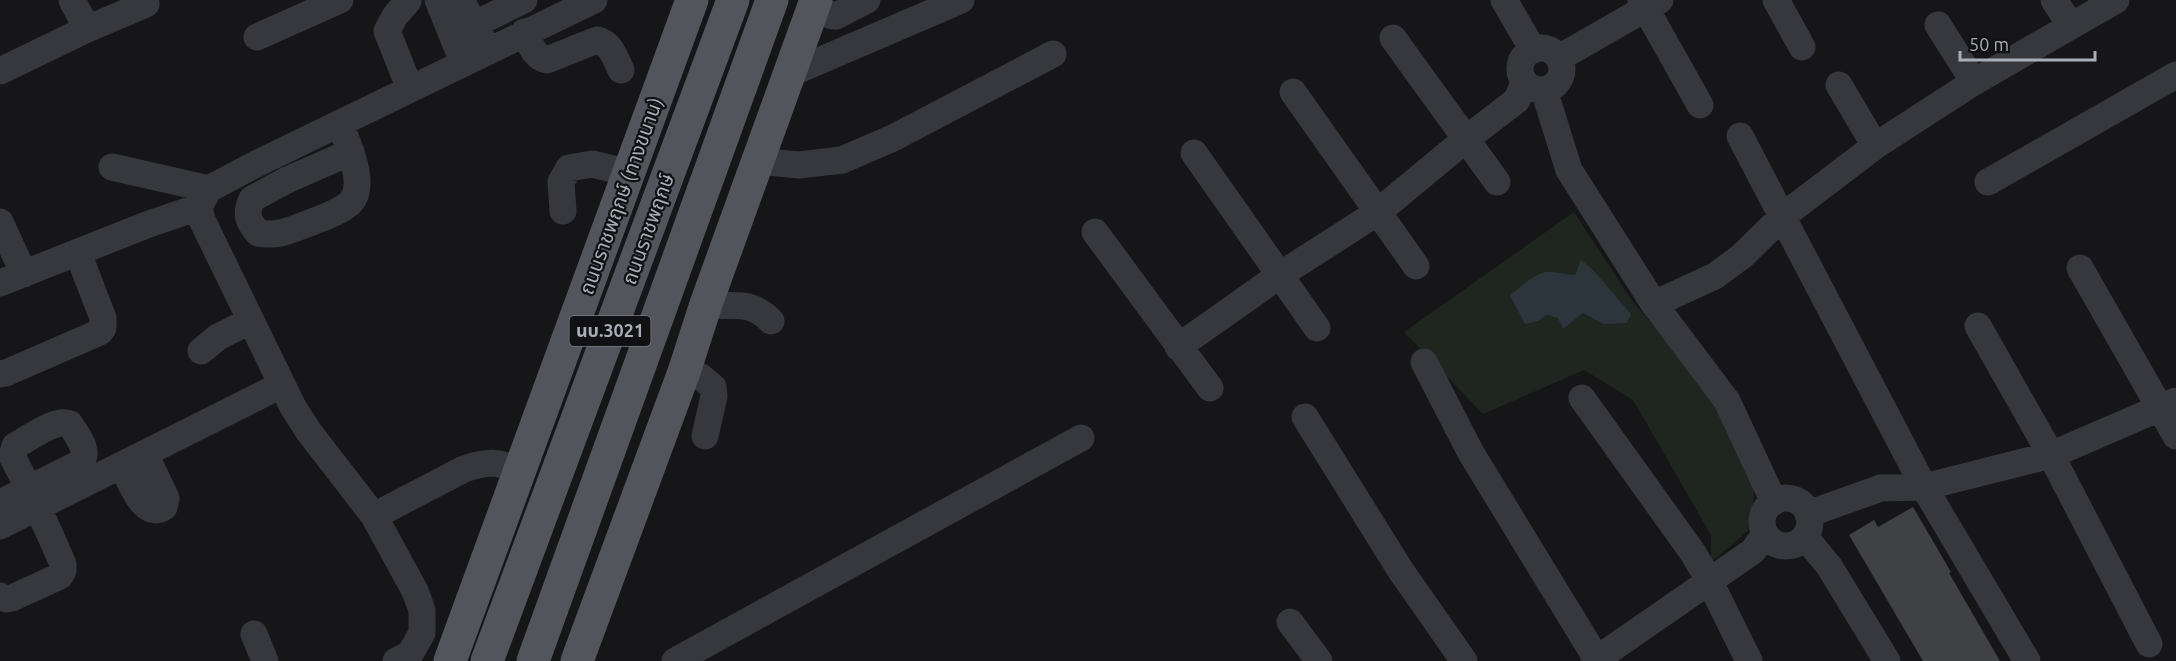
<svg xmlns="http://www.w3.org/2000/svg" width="2176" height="661" viewBox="0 0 2176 661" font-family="Ubuntu,'Noto Sans Thai',sans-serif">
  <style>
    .green { fill: #1e261f }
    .water { fill: #2c353c }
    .building { fill: #404145 }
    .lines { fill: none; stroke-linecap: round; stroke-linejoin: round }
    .minor { stroke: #37383d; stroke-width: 27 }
    .major { stroke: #53555c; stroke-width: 33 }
    .labels { text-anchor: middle; stroke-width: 4.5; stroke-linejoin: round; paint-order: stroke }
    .shield { fill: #111113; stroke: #7b7e86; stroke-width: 1.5 }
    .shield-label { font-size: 18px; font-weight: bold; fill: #a8adb8 }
    .street-label { font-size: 20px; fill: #a8adb8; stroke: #111113 }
  </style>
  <rect width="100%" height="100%" fill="#161618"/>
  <!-- green -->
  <path class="green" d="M1574 212 1631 299 1699 381 1741 443 1755 475 1753 506 1748 531 1711 562V535L1633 400 1584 370 1483 414 1404 332Z"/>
  <!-- water -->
  <path class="water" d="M1581 260 1593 270 1631 314 1627 323 1603 324 1583 313 1563 329 1558 318 1547 315 1538 321 1525 324 1510 295C1521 287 1533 274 1547 272 1553 271 1567 275 1575 275Z"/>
  <!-- building -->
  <path class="building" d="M1913 507 1951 572 1949 573 2000 661H1923L1849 535 1874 520 1878 527Z"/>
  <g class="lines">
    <!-- minor -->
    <path class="minor" d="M438 0 463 62
      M461 0 488 50
      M1504 0 1533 50
      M1641 0 1700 105
      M1776 0 1802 47
      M2054 0 2071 26
      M408 1 395 16 387 31 410 89
      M815 2C821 8 827 17 836 16L867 0
      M475 24 524 0
      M1938 25 1974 82
      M87 29 146 4
      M524 32C530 43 534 58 547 60L597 40C611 43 615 58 621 70
      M257 37 340 0
      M1393 38 1497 182
      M1520 69a21 21 0 1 1 42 0a21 21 0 1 1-42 0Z
      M1559 58 1660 0
      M0 71 87 29 72 0
      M791 73 961 0
      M1839 85 1875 146
      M1544 90 1569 170 1654 304 1727 401 1774 502
      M1293 92 1416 266
      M340 123C347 143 368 185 350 203 340 212 324 217 312 222 293 229 279 237 258 233 248 221 245 214 252 199L287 180 351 152
      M1740 136 1924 487 2027 661
      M1194 153 1317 328
      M757 161 799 165 842 160 893 138 1053 54
      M112 167 209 189
      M1988 182 2176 75
      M563 211 561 182 569 168 592 164 630 173
      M0 222 24 274
      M1095 232 1210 388
      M2080 268 2176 436
      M0 283 149 224 199 207
      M706 304C734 309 748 298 771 321
      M1654 304 1715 276 1742 256 1783 216 1875 146 1974 82 2116 0
      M1978 326 2051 455 2149 644
      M1178 347 1280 275 1378 212 1466 139 1517 100 1524 82
      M201 351 218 337 250 321
      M1424 362 1471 453 1598 661
      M684 372 701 377 713 387 714 396 705 436
      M0 374 6 373 100 332 103 328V318L78 253
      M1582 398 1693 553 1710 582 1749 661
      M1305 417 1401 571 1464 661
      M122 465C130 480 143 521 164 507L166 498 145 454
      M1762 522a24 24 0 1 1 48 0a24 24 0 1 1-48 0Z
      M0 503 80 463C91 451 77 436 70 424 57 417 28 439 15 446L12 456C31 492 47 527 63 564V570L60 576 12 598 6 599 0 596
      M1808 514 1881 488 1924 487 2051 455 2176 401
      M374 516 464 469C488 461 497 461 521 471
      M0 526 281 385
      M1805 537 1829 566 1887 661
      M1290 622 1319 661
      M254 634 265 661
      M396 661 410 654 422 633V610L415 591 374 516 309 432 293 407 202 220 199 207 209 189 258 163 594 0
      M675 661 1081 438
      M1594 661 1753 551 1765 534"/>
    <!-- major -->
    <path class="major" d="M450 661 692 0
      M487 661 733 0
      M533 661 772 0
      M577 661 684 372 706 304 816 0"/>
  </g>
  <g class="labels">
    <!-- shield labels -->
    <rect class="shield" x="569.5" y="316" width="81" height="30" rx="4.5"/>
    <g class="shield-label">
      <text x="610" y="337">นบ.3021</text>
    </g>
    <!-- street labels -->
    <g class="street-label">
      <text transform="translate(621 196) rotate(-70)" y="7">ถนนราชพฤกษ์ (ทางขนาน)</text>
      <text transform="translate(648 229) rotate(-70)" y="7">ถนนราชพฤกษ์</text>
    </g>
  </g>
  <!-- scale -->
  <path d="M1960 51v9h135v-9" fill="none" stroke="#a8adb8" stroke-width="3"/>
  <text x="1969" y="51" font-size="18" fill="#a8adb8" stroke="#111113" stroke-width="4.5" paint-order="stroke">50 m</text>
</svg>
